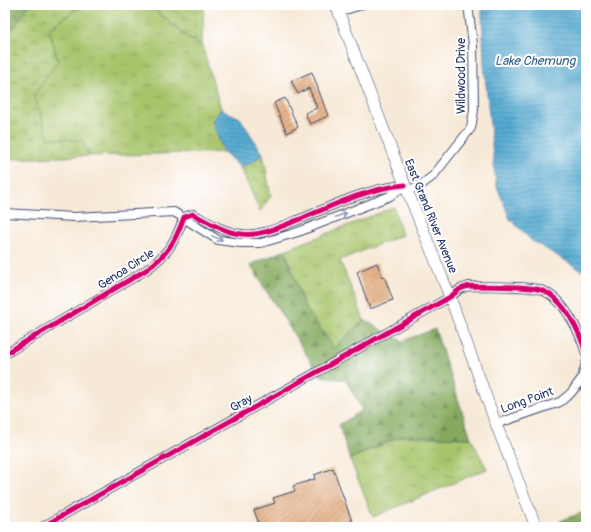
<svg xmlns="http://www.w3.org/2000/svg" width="591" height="532" viewBox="0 0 591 532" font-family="Pangolin,sans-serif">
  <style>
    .grass { fill: url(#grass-tufts); stroke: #617a64 }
    .forest { fill: url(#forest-firs); stroke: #506c5e }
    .wetland { fill: url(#wetland-marsh); stroke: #617a64 }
    .water { fill: url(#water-rules); stroke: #396d98 }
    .building { fill: url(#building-hatch) }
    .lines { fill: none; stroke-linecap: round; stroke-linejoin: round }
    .street-casing { stroke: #3c4b70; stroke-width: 10 }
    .secondary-casing { stroke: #3c4b70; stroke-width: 12 }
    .street { stroke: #fff; stroke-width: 8 }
    .secondary { stroke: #fff; stroke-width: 11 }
    .cycleway-casing { stroke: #fff; stroke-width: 8 }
    .cycleway { stroke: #d6006c; stroke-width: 5 }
    .oneway { stroke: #8d97ae }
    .labels { text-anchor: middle; stroke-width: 4; stroke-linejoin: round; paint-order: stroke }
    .street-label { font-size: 12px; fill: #1b2f5e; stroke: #fff }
    .water-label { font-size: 13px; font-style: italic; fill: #33618c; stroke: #fff }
  </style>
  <defs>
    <pattern id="grass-tufts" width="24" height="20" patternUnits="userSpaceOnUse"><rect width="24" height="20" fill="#a7c46b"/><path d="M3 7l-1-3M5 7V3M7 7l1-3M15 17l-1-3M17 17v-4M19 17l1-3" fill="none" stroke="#87a05b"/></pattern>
    <pattern id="forest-firs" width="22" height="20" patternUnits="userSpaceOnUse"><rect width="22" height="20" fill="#85aa5f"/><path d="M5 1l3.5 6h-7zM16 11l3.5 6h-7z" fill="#6c8b52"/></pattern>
    <pattern id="wetland-marsh" width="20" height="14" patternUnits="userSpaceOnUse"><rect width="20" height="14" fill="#a7c46b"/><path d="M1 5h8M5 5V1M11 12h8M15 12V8" fill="none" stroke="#87a05b"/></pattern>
    <pattern id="water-rules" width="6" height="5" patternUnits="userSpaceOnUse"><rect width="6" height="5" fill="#57abd2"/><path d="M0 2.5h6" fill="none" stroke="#478cae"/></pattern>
    <pattern id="building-hatch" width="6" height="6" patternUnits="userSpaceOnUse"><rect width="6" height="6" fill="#e6b58d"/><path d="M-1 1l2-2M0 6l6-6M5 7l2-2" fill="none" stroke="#ba9476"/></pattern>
  </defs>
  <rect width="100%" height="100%" fill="#fff"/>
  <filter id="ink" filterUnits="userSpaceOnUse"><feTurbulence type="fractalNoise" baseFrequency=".025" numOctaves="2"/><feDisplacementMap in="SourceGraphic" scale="8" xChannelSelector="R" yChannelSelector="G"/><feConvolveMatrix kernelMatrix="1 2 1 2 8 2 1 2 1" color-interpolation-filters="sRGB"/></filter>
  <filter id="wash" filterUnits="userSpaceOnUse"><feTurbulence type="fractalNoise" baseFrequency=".012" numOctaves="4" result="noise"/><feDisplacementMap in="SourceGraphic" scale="16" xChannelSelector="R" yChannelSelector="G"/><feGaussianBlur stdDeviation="0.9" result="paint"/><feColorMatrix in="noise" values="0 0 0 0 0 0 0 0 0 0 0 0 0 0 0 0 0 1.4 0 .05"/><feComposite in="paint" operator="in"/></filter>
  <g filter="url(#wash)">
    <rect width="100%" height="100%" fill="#f7e9d7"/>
    <!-- grass -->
    <path class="grass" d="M82 5H149L191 40 202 45 221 109 212 121 224 152 89 156 83 141 48 138 34 95 58 61 49 29Z
      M394 207 402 235 340 260 364 320 334 348 304 306 285 250Z
      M401 436 471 438 487 469 373 517 350 459Z"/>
    <!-- forest -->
    <path class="forest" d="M5 5H30L5 40Z
      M285 250 304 306 334 348 364 320 402 341 435 329 471 438 401 436 350 459 339 425 362 410 346 380 320 376 250 265Z
      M586 511V527H562L560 521Z"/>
    <!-- wetland -->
    <path class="wetland" d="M30 5H82L49 29 58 61 34 95 48 138 83 141 89 156 5 159V40Z
      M149 5H204L202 45 191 40Z
      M263 154 271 196 260 211 240 167 251 163Z"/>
    <!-- water -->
    <path class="water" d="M486 5H586V273L531 240 510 219 496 184 484 65 482 11Z
      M221 109 240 118 263 154 251 163 240 167 224 152 212 121Z"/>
    <g id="blocks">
      <!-- building -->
      <path class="building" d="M312 72 328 116 310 124 305 113 317 108 309 88 298 94 291 81Z
        M285 98 298 127 287 133 274 103Z
        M377 263 382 277 384 276 393 300 370 309 357 272Z
        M333 468 354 527H260L254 510 275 503 273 498 295 491 293 486 315 479 314 475Z"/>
    </g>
  </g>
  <g filter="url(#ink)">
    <use href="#blocks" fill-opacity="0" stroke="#3c4b70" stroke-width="1"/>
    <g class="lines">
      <defs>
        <path id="street" d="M339 12 361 5
          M407 191 421 185 433 176 471 128 474 110 473 44 468 5
          M5 213 74 217 174 212 218 240 241 243H261L298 232 390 196 404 186
          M5 354 146 270C168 254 175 242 184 217L193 214C208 222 224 232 241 234 261 237 284 225 303 218 335 204 369 188 405 185
          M586 363 582 378 586 389
          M496 424 560 402 571 393 582 378
          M42 527 450 297 460 289 469 286C487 287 526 285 541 290 564 298 580 332 586 354"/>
        <path id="secondary" d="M336 5 405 185 450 297 496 424 536 527"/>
      </defs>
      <!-- street casing -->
      <use href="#street" class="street-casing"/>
      <!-- secondary casing -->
      <use href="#secondary" class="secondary-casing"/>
      <!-- street -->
      <use href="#street" class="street"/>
      <!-- secondary -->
      <use href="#secondary" class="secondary"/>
      <defs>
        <path id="cycleway" d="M5 354 146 270C168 254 175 242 184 217L193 214C208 222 224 232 241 234 261 237 284 225 303 218 335 204 369 188 405 185
          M42 527 450 297 460 289 469 286C487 287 526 285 541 290 564 298 580 332 586 354"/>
      </defs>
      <!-- cycleway casing -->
      <use href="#cycleway" class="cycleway-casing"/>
      <!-- cycleway -->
      <use href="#cycleway" class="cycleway"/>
    </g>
    <!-- one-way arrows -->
    <defs><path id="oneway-shaft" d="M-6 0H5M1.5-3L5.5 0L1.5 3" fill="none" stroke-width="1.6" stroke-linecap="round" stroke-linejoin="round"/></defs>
    <g class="oneway">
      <use href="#oneway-shaft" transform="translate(341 215) rotate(-21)"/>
      <use href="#oneway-shaft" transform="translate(217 238) rotate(22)"/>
    </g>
  </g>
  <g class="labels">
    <!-- street labels -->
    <g class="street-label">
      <text transform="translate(461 76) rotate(-90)" y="4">Wildwood Drive</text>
      <text transform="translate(431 216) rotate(68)" y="4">East Grand River Avenue</text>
      <text transform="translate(126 269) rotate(-33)" y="4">Genoa Circle</text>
      <text transform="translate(527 400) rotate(-20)" y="4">Long Point</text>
      <text transform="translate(241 403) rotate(-29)" y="4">Gray</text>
    </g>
    <!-- water labels -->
    <g class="water-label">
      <text x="535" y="65">Lake Chemung</text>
    </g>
  </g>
  <!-- margin -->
  <rect width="591" height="532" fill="none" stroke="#fff" stroke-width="20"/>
</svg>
